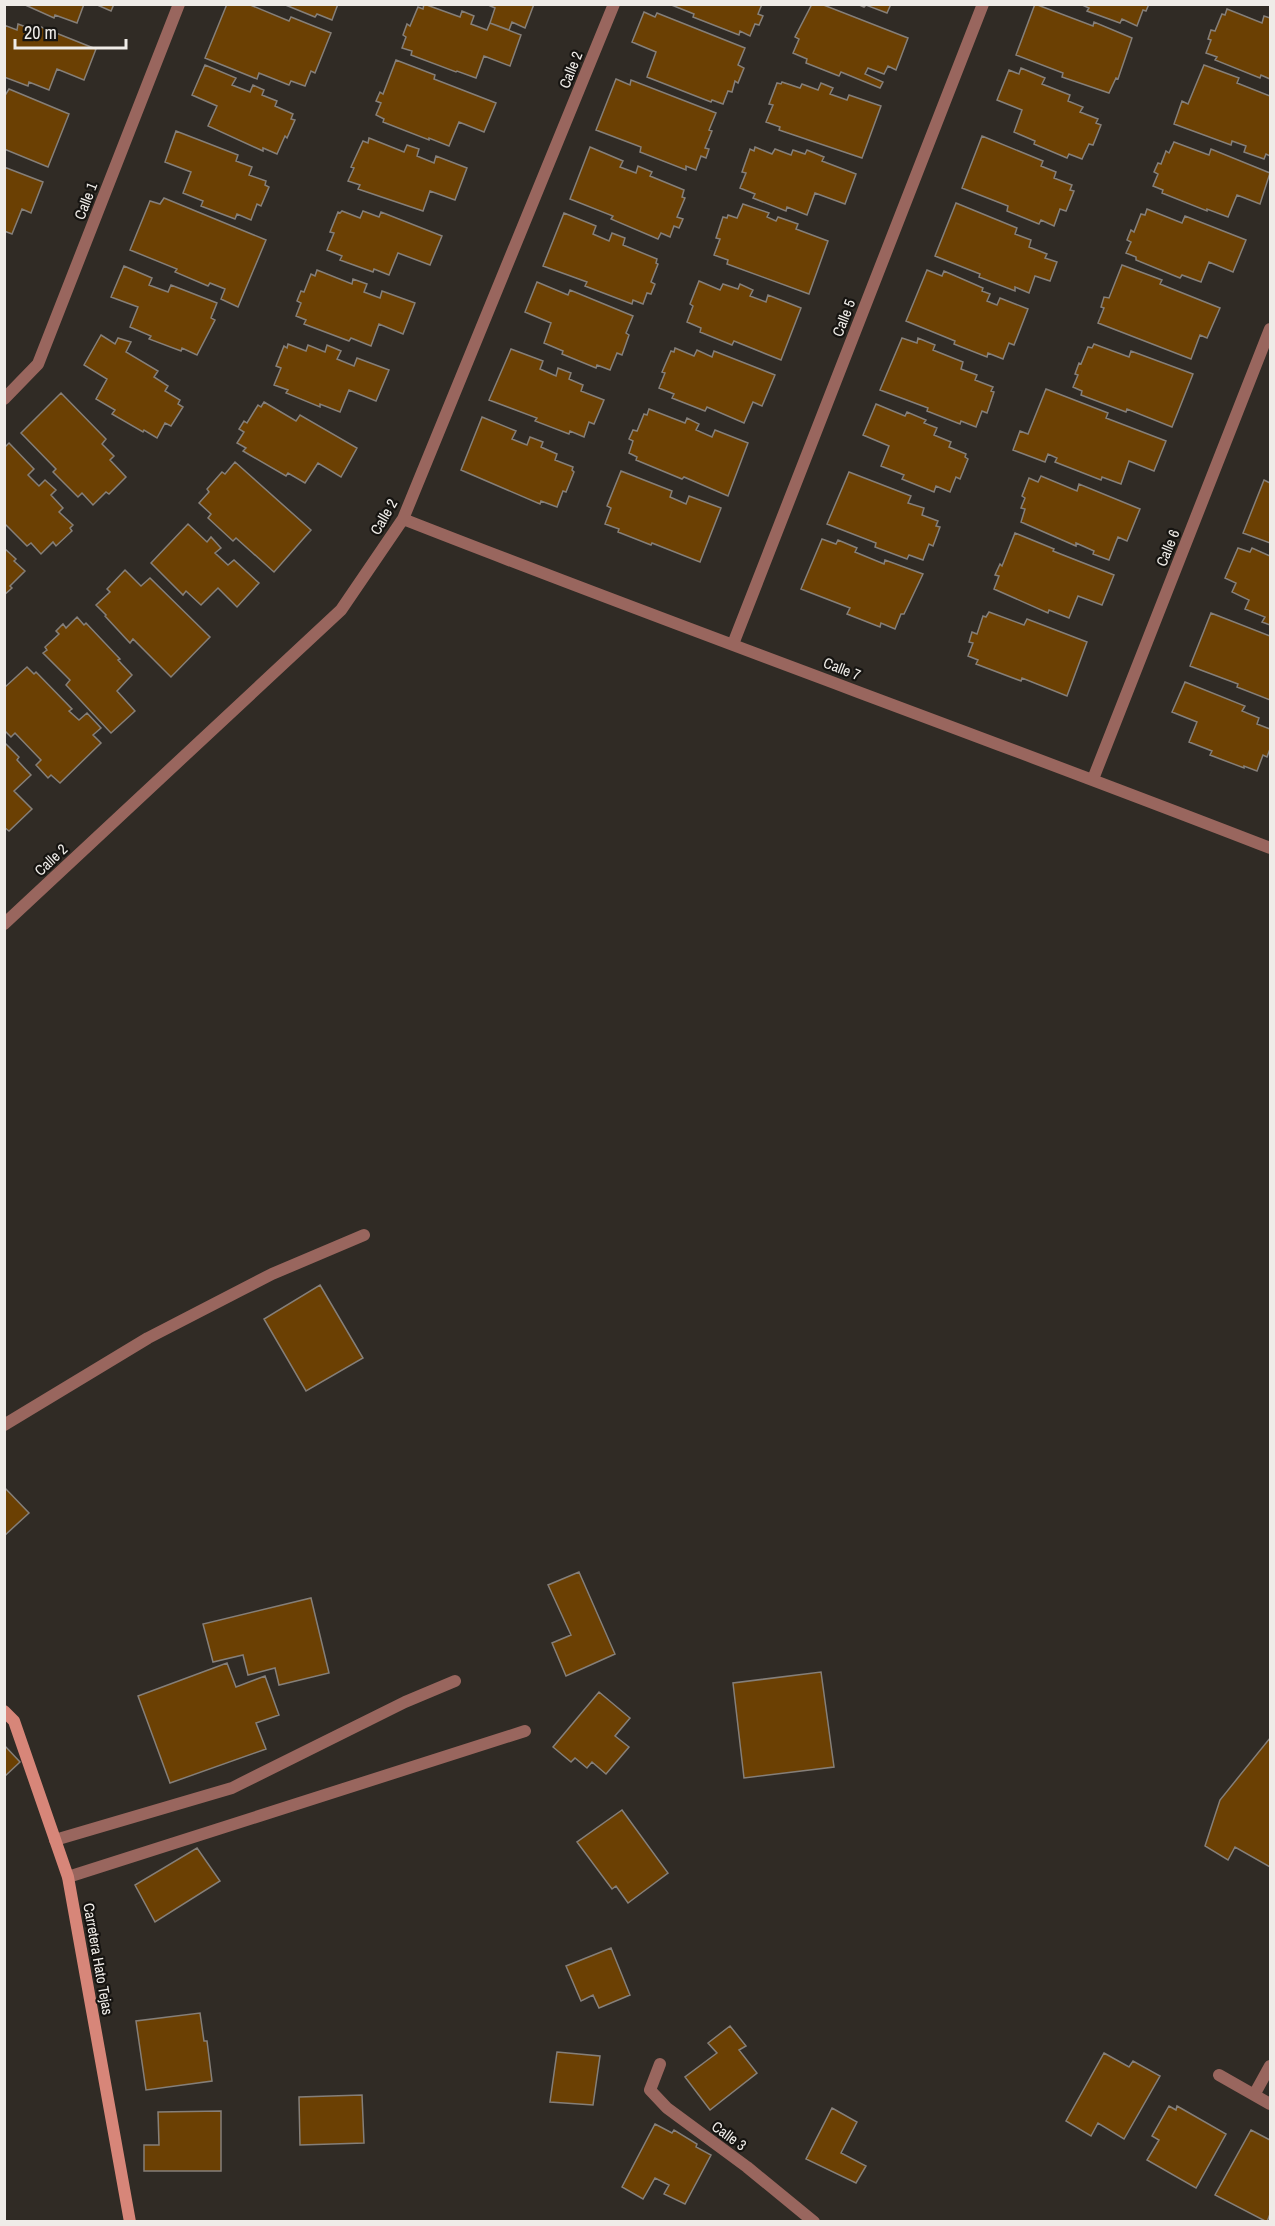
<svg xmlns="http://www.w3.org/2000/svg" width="1275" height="2226" viewBox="0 0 1275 2226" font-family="'Archivo Narrow',sans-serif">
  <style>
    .building { fill: #6b4003; stroke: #857f79; stroke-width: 1.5 }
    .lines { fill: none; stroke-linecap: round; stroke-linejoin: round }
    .lane { stroke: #99665e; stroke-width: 12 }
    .street { stroke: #99665e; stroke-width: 12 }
    .secondary { stroke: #d78679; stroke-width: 12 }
    .labels { text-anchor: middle; stroke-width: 4.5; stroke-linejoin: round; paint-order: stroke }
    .street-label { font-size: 15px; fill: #efece8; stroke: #161411 }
  </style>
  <rect width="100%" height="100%" fill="#302b25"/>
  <!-- building -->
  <path class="building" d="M23 4H84L77 23 55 15 54 18Z
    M95 4H114L111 11Z
    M227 4H248L289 21 291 17 331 33 315 73 311 71 305 86 291 81 289 85 259 73 257 79 205 58Z
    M283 4H338L332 20 317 14 315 17Z
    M424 4 460 17 462 11 474 16 471 24 487 30 490 23 521 35 510 66 484 56 476 78 457 71 456 72 411 55 412 51 402 48 406 37 403 35 407 24 410 26 418 7 423 9Z
    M486 4H534L525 28 512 22 509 30 490 23 495 8Z
    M669 4H762L758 14 763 16 759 25 755 24 750 36 740 31 739 35 693 17 694 14Z
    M812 4H821L908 38 896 70 888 66 884 74 868 68 865 74 883 82 880 88 841 72 839 76 806 63 807 59 793 53 799 39 795 37Z
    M857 4H891L887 13 866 5 864 7Z
    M1035 4 1093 26 1094 22 1132 38 1118 79 1116 78 1109 93 1062 77 1063 73 1016 55Z
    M1080 4H1149L1146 11 1143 10 1137 26 1122 19 1120 23 1087 11 1089 8Z
    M1227 9 1262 23 1264 16 1270 18V79L1261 75 1260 78 1215 60 1217 57 1206 53 1211 40 1208 39 1211 30 1215 31 1222 14 1225 15Z
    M644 12 655 17 657 13 745 48 738 65 744 68 738 83 735 81 732 92 728 91 723 104 712 100 711 102 647 77 656 52 632 42Z
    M18 24 34 30 36 25 96 49 84 80 57 69 49 90 29 82 28 86 4 77V25L17 30Z
    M396 60 435 75 434 79 496 103 484 132 459 122 449 146 429 138V140L383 122 384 119 376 115 381 103 376 101 380 92 383 94Z
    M205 65 236 78 232 85 250 92 253 85 264 90 262 95 277 101 275 106 293 114 291 119 295 120 287 138 285 136 277 154 263 148V151L208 126 217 106 192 95Z
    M1204 65 1239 78 1237 83 1270 96V156L1266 154 1264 159 1244 152 1246 146 1232 141 1231 145 1174 124 1182 101 1188 104Z
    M1021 68 1045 78 1042 84 1070 95 1068 101 1083 107 1080 112 1098 119 1096 123 1101 125 1093 145 1089 144 1082 159 1069 154 1067 158 1034 144 1035 141 1014 132 1022 110 997 100 1009 70 1019 74Z
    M616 79 630 85 631 80 716 113 709 130 712 131 705 148 709 149 706 158 701 156 696 170 686 166V170L640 152 641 147 596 130Z
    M782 82 800 88 802 84 818 90 821 83 833 88 830 94 847 100 849 95 881 106 862 158 779 130 780 127 766 122 773 105 769 104 777 83 781 84Z
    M9 89 69 114 48 167 4 149V97Z
    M176 131 238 155 236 161 252 167 249 175 266 181 265 185 269 187 261 206 257 204 251 220 237 214 235 219 201 206 203 201 183 193 191 172 165 162Z
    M982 136 1043 161 1041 166 1056 172 1054 178 1072 185 1070 190 1074 191 1066 211 1060 209 1054 226 1041 220 1039 224 1007 211 1008 206 962 188Z
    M369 138 404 152 407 145 419 149 417 156 434 163 436 156 467 168 455 200 430 191 423 211 358 189 360 185 348 181 354 168 351 167 363 141 368 143Z
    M1174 142 1209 155 1211 149 1270 173 1260 204 1237 195 1228 217 1207 209V211L1162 193 1163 190 1153 186 1158 174 1154 172 1158 163 1161 164 1166 151 1169 153Z
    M590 147 623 161 620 167 636 173 638 166 652 172 650 176 684 190 682 197 685 198 677 217 683 219 679 228 674 226 670 237 661 233 658 239 611 219 613 216 570 199Z
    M755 147 772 154 775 149 791 155 793 150 805 154 807 150 824 157 822 161 856 174 845 204 815 193 807 215 787 207 786 211 753 198 755 194 740 188 746 173 742 172 750 149 754 151Z
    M4 167 43 182 31 213 22 209 12 234 4 231Z
    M164 198 266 240 238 307 221 299 225 289 210 283 208 286 175 272 177 269 130 250 150 201 160 204Z
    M956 203 1017 228 1015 234 1031 240 1029 247 1047 254 1045 258 1057 262 1050 281 1035 276 1029 293 1015 287V291L979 277 980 274 935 256Z
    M743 204 769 213 767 217 776 221 778 217 798 224 796 229 828 241 809 294 727 264 728 260 714 255 720 239 716 238 723 217 727 218 728 215 737 218Z
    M1147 209 1182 223 1185 216 1246 240 1233 272 1209 262 1201 282 1182 275 1180 278 1136 260V257L1126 253 1131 242 1127 240 1131 230 1134 232 1141 214 1145 215Z
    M342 211 360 218 363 211 379 217 381 212 442 236 430 265 398 253 389 275 374 269 373 272 340 260 342 256 327 250 334 233 330 232 338 212 340 213Z
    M564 213 596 226 593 234 609 241 612 233 625 238 623 245 657 259 656 263 658 264 651 282 655 284 651 294 647 293 643 304 633 300 632 304 585 286 587 282 543 266Z
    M1122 265 1162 280 1160 284 1220 308 1207 338 1200 335 1191 359 1098 323 1104 308 1101 307 1104 297 1109 298Z
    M124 266 152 278 149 285 168 292 171 285 217 303 211 318 215 320 197 355 182 348 181 351 149 339 151 336 130 327 138 307 111 297Z
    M317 270 352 284 353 279 367 284 364 292 380 298 382 291 415 303 403 334 379 324 371 346 351 338 349 341 304 324 306 320 296 316 301 303 297 301 301 291 304 292 311 274 315 276Z
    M927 270 942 276 944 271 983 288 982 291 990 294 987 301 997 305 1000 298 1028 309 1014 345 1009 343 1003 359 988 353 987 357 954 344 955 341 906 321Z
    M699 281 720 290 723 284 738 289 740 284 753 290 750 296 766 302 768 295 801 308 781 360 734 341 732 345 700 332 701 328 687 322 693 306 690 304Z
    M537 282 568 295 570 290 633 316 626 333 629 335 622 355 617 353 610 370 597 365 596 368 562 354 563 351 544 343 551 323 525 312Z
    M101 335 115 344 118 338 131 342 126 352 158 371 154 377 168 386 165 391 180 400 178 404 183 407 171 426 165 423 157 438 144 430 143 432 112 414 115 410 96 399 107 379 84 365Z
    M902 338 917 343 918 338 935 345 933 350 963 362 961 369 977 375 975 380 993 387 991 391 994 392 987 413 982 411 976 427 961 421 960 424 927 411 928 408 880 390Z
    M288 344 306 351 308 345 325 352 327 345 341 351 337 359 354 366 357 358 389 370 376 401 349 390 340 412 320 404V407L286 393 288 390 274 385 281 368 276 366 284 346 287 348Z
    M1094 344 1129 357 1131 351 1193 374 1172 427 1127 409 1126 412 1081 395 1082 391 1073 387 1078 375 1075 374 1079 363 1081 364 1088 347 1092 348Z
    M675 348 694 356 697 350 712 357 714 351 775 375 762 406 753 402 744 423 707 407 705 411 672 398 674 394 659 388 665 373 662 372 671 351 674 352Z
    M511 349 543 361 540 369 556 376 558 368 571 373 569 379 583 385 581 391 604 400 594 424 589 422 584 437 570 431 569 434 535 421 537 418 489 400Z
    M1046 389 1108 413 1106 418 1166 441 1154 471 1129 461 1121 484 1102 477 1101 480 1055 462 1057 458 1048 454 1045 462 1013 450 1020 431 1028 434Z
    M61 393 106 439 102 444 114 456 110 460 126 477 109 494 106 492 93 505 82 493 78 497 53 472 56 469 21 433Z
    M264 402 296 421 300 415 357 448 341 477 318 463 305 483 288 473 286 476 243 451 246 448 237 443 244 432 239 429 244 421 247 423 258 405 261 407Z
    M876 404 905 416 907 412 926 420 924 423 937 428 934 435 951 442 949 447 966 454 965 457 968 459 960 479 956 477 950 492 936 486 934 492 902 479 904 475 881 466 889 446 863 435Z
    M649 409 685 423 687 418 699 424 696 430 712 437 715 430 748 443 728 496 684 477 682 479 636 460 637 457 629 453 633 441 629 439 633 430 637 431 644 414 647 415Z
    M482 417 516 431 512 439 527 445 530 437 543 442 541 447 557 454 555 460 573 467 572 470 574 472 566 492 563 491 557 507 541 501 540 504 461 470Z
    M9 443 34 469 28 475 39 486 45 480 56 490 51 495 63 508 59 512 73 525 70 528 72 531 56 546 53 542 41 554 31 543 27 546 4 523V448Z
    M235 462 311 530 274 572 236 538 233 541 208 518 211 514 199 503 209 492 207 489 222 472 225 474Z
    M621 471 672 491 670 497 686 504 689 496 721 508 700 562 652 543 651 545 618 532 619 529 605 524 611 508 607 506Z
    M849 472 911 496 908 503 924 508 922 515 938 521 936 526 940 527 933 546 929 544 923 560 909 555 907 559 875 547 876 543 827 524Z
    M1041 476 1077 491 1079 484 1140 509 1127 541 1118 537 1109 560 1093 554 1094 551 1076 543V546L1021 522 1025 509 1021 508 1025 498 1022 496 1029 478 1038 482Z
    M1264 480 1270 483V543L1243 533Z
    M188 524 207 542 211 537 221 548 215 553 228 565 234 560 259 583 237 607 218 588 201 605 186 591 183 595 151 563Z
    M1015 533 1054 549 1053 551 1114 575 1102 605 1078 596 1069 618 1049 610 1048 613 994 589 999 576 995 575 1000 564 1002 566Z
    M822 539 836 544 838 540 857 548 855 552 884 564 885 560 923 574 904 614H901L895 629 881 623 880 627 847 614 850 608 801 589Z
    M4 548 16 559 14 561 25 571 10 586 12 588 4 595Z
    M1238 548 1250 552 1252 548 1270 556V625L1262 622 1265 617 1245 609 1249 600 1232 592 1236 583 1225 578Z
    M125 570 141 586 150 578 210 637 171 677 133 639 130 643 105 616 106 615 96 605 110 592 107 589Z
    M989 612 1024 625 1027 619 1087 642 1067 696 1022 678 1021 681 976 664 978 660 968 656 973 643 969 642 972 632 977 634 983 616 986 617Z
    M1211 613 1270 636V700L1237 687 1238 684 1190 666Z
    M77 617 84 625 86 623 120 659 118 660 132 675 117 691 135 711 111 733 66 685 70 680 43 653 47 650 45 647 59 634 56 631 63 624 66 628Z
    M27 667 34 674 36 672 72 709 69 711 79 720 87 713 101 728 93 735 101 743 60 783 51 775 48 778 36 765 41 760 15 733 11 737 4 730V688Z
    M1185 682 1245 706 1242 711 1259 718 1257 724 1270 729V749L1267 757 1263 755 1257 771 1244 766V768L1210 755 1212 751 1189 742 1197 722 1172 712Z
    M4 742 19 757 17 760 31 775 14 791 32 809 9 831 4 827Z
    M320 1285 363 1358 306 1391 264 1319Z
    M4 1487 29 1513 4 1536Z
    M579 1572 615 1654 566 1676 552 1643 571 1635 548 1585Z
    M311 1598 329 1673 279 1685 275 1668 248 1675 243 1655 213 1662 203 1624Z
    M227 1663 236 1687 265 1676 279 1715 256 1723 266 1749 170 1783 138 1696Z
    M821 1672 834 1767 744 1778 733 1683Z
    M599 1692 630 1718 615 1736 629 1747 606 1774 592 1762 587 1768 575 1758 571 1762 553 1747Z
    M1270 1738V1867L1235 1847 1228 1860 1205 1846 1220 1800Z
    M4 1745 20 1762 4 1777Z
    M622 1810 668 1873 628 1903 616 1886 612 1889 577 1842Z
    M197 1848 220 1881 155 1922 135 1885Z
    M611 1948 630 1995 599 2008 593 1995 581 2001 566 1966Z
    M200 2013 204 2041H207L212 2081 146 2090 136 2021Z
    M730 2026 746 2046 739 2050 757 2073 710 2110 685 2077 717 2053 708 2043Z
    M557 2052 600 2056 593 2105 550 2102Z
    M1104 2053 1129 2067 1133 2061 1160 2076 1124 2139 1098 2123 1091 2136 1066 2121Z
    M362 2095 364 2143 300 2145 299 2097Z
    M1169 2106 1176 2110 1177 2106 1226 2134 1196 2188 1147 2160 1159 2140 1152 2136Z
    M832 2108 857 2122 841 2153 866 2166 856 2183 806 2159Z
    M221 2111V2171H144V2145H159L158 2112Z
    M655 2124 672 2133 674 2130 697 2144 696 2147 711 2155 685 2204 664 2194 669 2185 655 2178 643 2199 622 2187Z
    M1251 2130 1270 2140V2214L1267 2222 1215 2195Z"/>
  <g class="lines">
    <!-- lane -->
    <path class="lane" d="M55 1840 232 1788 405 1702 455 1681
      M68 1877 525 1731"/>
    <!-- street -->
    <path class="street" d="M4 399 38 364 179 4
      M403 519C691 632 982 736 1270 848
      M733 644 983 4
      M1093 779 1270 329
      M4 924 341 610 403 519 614 4
      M4 1425 148 1338 272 1274 364 1235
      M660 2064 650 2090 667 2108 747 2167 814 2222
      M1219 2075 1270 2104
      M1254 2095 1270 2066"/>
    <!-- secondary -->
    <path class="secondary" d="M4 1711 14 1721 68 1877 130 2222"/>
  </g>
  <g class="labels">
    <!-- street labels -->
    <g class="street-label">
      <text transform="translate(571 70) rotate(-68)" y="5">Calle 2</text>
      <text transform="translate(86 201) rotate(-69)" y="5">Calle 1</text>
      <text transform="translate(844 318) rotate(-69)" y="5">Calle 5</text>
      <text transform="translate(384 517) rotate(-60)" y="5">Calle 2</text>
      <text transform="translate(1168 548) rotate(-68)" y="5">Calle 6</text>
      <text transform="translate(842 669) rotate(21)" y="5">Calle 7</text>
      <text transform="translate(51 860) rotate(-43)" y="5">Calle 2</text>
      <text transform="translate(98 1959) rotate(80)" y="5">Carretera Hato Tejas</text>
      <text transform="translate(729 2136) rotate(36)" y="5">Calle 3</text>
    </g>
  </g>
  <!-- border -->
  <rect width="1275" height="2226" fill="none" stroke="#efece8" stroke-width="12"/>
  <!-- scale -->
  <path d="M15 39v9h111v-9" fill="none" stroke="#efece8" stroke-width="3"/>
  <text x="24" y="39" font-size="18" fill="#efece8" stroke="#161411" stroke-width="4.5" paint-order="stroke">20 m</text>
</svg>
